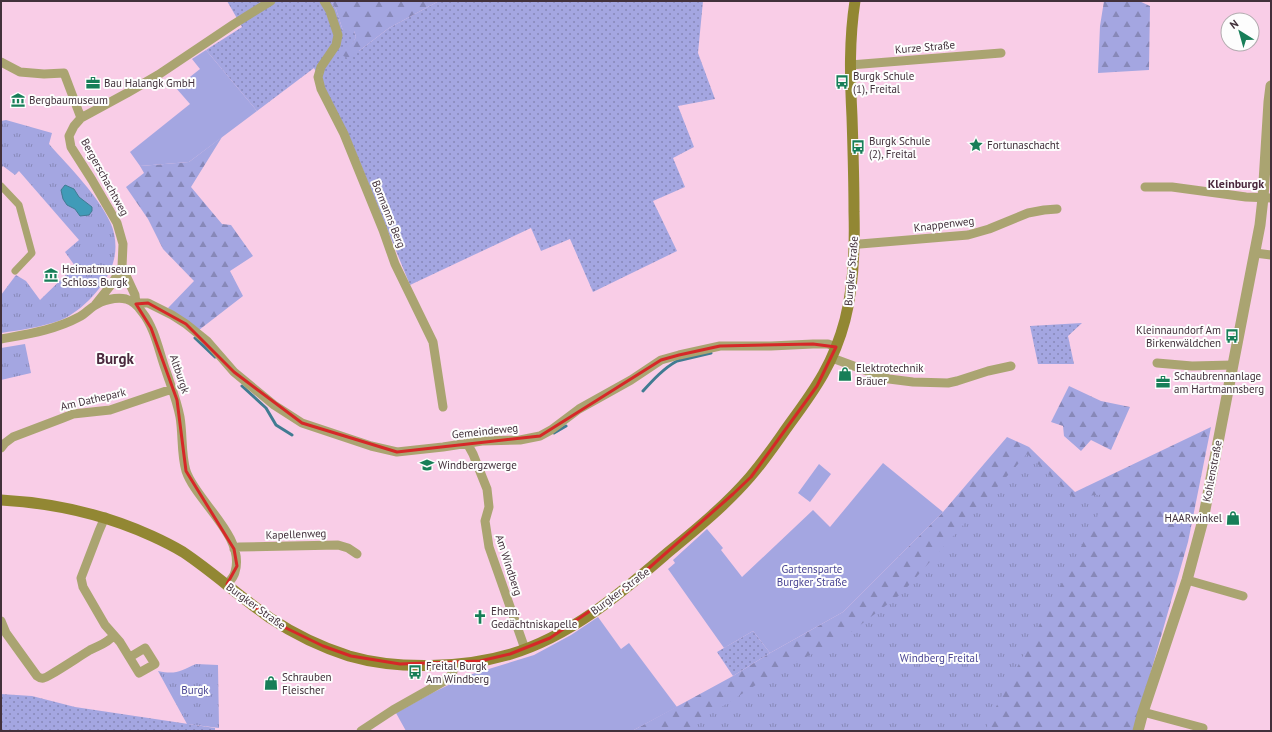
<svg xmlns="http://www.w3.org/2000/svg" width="1272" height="732" viewBox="0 0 1272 732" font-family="'PT Sans',sans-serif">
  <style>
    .grass { fill: url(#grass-dots) }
    .forest { fill: url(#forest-firs) }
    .park { fill: url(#park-tufts) }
    .garden { fill: #a4a6e1 }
    .water { fill: #409bb8; stroke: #417b92 }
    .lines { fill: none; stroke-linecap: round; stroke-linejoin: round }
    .stream { stroke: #417b92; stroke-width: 3 }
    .pedestrian { stroke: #aaa471; stroke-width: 7 }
    .minor { stroke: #aaa471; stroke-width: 9 }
    .tertiary { stroke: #aaa471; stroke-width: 11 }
    .secondary { stroke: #928733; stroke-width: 11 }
    .marked { fill: none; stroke: #d62828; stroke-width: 3; stroke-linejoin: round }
    .labels { text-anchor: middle; stroke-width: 4; stroke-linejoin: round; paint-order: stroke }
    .street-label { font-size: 11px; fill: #42313b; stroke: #fdfdfd }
    .poi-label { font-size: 11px; fill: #42313b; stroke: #fdfdfd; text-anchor: start }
    .park-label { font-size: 11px; fill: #4a4694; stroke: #fdfdfd }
    .neighbourhood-label { font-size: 12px; font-weight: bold; fill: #4b293e; stroke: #fdfdfd }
    .district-label { font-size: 15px; font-weight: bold; fill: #4b293e; stroke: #fdfdfd }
  </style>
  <defs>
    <pattern id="grass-dots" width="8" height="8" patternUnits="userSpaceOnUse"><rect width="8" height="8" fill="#a4a6e1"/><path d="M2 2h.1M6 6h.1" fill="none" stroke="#8788b8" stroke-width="1.8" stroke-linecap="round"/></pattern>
    <pattern id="forest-firs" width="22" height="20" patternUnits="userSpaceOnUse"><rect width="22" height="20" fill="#a4a6e1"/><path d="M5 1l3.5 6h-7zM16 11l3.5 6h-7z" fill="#8788b8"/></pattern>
    <pattern id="park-tufts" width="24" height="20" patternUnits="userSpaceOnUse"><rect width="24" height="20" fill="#a4a6e1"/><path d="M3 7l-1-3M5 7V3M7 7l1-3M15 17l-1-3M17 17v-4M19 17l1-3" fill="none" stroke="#8788b8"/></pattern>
  </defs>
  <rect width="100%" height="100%" fill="#f9cde7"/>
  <!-- grass -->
  <path class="grass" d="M227 1H331L336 9 343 31H354L356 37 352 45 359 51 389 28 439 1H703L698 53 715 99 678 106 694 147 673 158 685 187 653 201 677 251 593 292 570 239 541 251 531 228 410 285 350 138 314 68 257 111 206 50 242 27Z
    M1082 323 1068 336 1074 364H1038L1030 326Z
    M753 631 770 653 733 676 717 652Z
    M1 694 32 696 75 707 215 728V731H1Z"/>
  <!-- forest -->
  <path class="forest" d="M331 1H439L389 28 359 51 348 58 341 55 338 48 352 44 356 37 354 31H343L336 9Z
    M1104 1H1139L1150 6 1149 70 1098 73 1100 26Z
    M222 137 191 187 222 224 231 225 253 256 230 271 243 296 199 330 168 308 194 281 163 249 148 219 126 187 144 173 140 166 189 162Z
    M1069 386 1101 401 1130 407 1111 450 1091 440 1081 451 1064 436 1063 426 1051 422Z
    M1211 427 1188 542 1134 731H632L733 676 770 653 843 612 943 512 1007 437 1029 447 1075 492Z"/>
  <!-- park -->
  <path class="park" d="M6 120 52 133 49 144C69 167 99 196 111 224 116 236 117 250 113 263 106 286 82 311 61 320 42 327 21 330 1 333V295L16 275 26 281 40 300 75 266 65 252 79 240 19 171 15 175 3 166 1 168V121Z
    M25 344 31 373 1 380V348Z
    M1027 454 1073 497 1109 494 989 720 986 731H684L784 667 838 642 901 594Z
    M196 664 218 665 219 728 187 724 158 671C176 675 180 671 196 664Z"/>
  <!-- garden -->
  <path class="garden" d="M206 50 257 111 189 162 140 166 130 152 190 104 176 88 200 69 192 59Z
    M883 463 943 512 843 612 770 653 753 631 724 648 668 569 675 563 673 560 707 529 723 548 721 550 742 577 813 510 830 527Z
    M819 464 831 474 810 502 798 493Z
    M598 617 621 649 629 643 677 707 632 731H406L396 713 432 693 469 675 534 655 571 635Z"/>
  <!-- water -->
  <path class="water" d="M65 185 74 189 79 197 92 207V211L89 215 80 216 75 209 67 205 63 199 61 190Z"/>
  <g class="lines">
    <!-- stream -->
    <path class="stream" d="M195 338 215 357
      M242 386 266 408 276 425 292 435
      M643 391C653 380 664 368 677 361L711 353
      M554 433 566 426"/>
    <!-- pedestrian -->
    <path class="pedestrian" d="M1 186 19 205 32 253 15 271"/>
    <!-- minor -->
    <path class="minor" d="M271 1 234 24 158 75 127 93 81 118 74 126 69 136 71 147 92 180 117 223 123 244 122 267 135 295 136 304 141 303H148L172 315 186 324 207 341 234 372 274 405 302 423 371 446 397 452 443 447 482 441 520 440 540 436 551 430 579 409 631 380 661 360 679 355 720 346H771L813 344H828L836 347
      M324 1 330 11 338 35 336 45 321 67 318 77 321 89 344 134 383 230 395 264 433 342 443 407
      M1 62 20 72 44 74 64 73 81 118
      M850 65 1001 53
      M1145 187H1172L1246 197 1271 198
      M855 243 860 244 968 235 989 229 1028 213 1044 210 1057 209
      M1255 253 1271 255
      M95 305 111 285 122 267
      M1 339C28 334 55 330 79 317 85 314 89 309 94 306 102 300 116 297 126 299 133 301 138 306 142 312 155 328 159 352 166 371 171 386 177 401 180 417 183 435 181 454 186 471 196 501 246 537 235 572 234 577 230 581 227 584
      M832 358 889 379 913 382 948 383 957 381 988 371 1011 366
      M1157 363 1192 366 1233 365
      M467 443 473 454 487 489 489 507 485 521 489 547 525 649
      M1 448 5 443 13 437 63 418 73 414 110 410 172 389
      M105 517 99 531 81 578 83 587 105 625 120 642 139 673 155 664 145 648 130 657
      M234 549 239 547 338 545 348 548 357 554
      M1187 580 1243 596
      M1 621 6 633 37 676C42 680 45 678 50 675 64 667 77 658 90 650 99 645 107 644 114 635
      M1143 712 1203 728
      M361 731 393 710 448 679 453 672V664"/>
    <!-- tertiary -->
    <path class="tertiary" d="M1138 731 1143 712 1187 580 1203 520 1260 225 1263 198 1269 102 1271 86"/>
    <!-- secondary -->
    <path class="secondary" d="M1 500C54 503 104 514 152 536 163 541 173 546 183 552 213 572 240 597 270 618 294 634 321 647 349 656 397 670 464 668 511 654 570 636 619 595 665 555 694 531 725 506 750 477 765 460 778 440 791 422 816 388 834 362 845 320 854 285 855 248 854 212 854 180 853 148 852 117 850 78 849 40 855 1"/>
  </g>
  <!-- marked area -->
  <path class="marked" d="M148 303 186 324 234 372 302 423 397 452 540 436 661 360 679 355 720 346 813 344 836 347 817 386 751 477 733 494 633 582 550 638 510 654 480 661 400 664 351 656 323 646 286 628 249 603 227 584 237 566 234 549 186 471 177 400 151 328 136 304Z"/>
  <!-- icons -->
  <defs>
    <symbol id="bus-bare" viewBox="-9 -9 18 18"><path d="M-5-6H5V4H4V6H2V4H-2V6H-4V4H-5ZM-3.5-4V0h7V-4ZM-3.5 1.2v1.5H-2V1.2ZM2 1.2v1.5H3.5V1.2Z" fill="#177e58" stroke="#fdfdfd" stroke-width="2.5" paint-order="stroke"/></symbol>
    <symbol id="office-bare" viewBox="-9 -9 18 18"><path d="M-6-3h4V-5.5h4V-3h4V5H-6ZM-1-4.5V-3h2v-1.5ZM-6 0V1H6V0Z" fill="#177e58" stroke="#fdfdfd" stroke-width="2.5" paint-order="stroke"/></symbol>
    <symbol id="museum-bare" viewBox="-9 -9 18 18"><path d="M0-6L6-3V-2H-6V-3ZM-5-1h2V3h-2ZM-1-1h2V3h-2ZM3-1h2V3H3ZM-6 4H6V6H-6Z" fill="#177e58" stroke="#fdfdfd" stroke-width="2.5" paint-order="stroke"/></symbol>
    <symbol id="sight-bare" viewBox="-9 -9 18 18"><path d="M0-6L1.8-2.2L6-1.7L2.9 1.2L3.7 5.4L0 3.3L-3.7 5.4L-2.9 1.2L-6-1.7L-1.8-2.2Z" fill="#177e58" stroke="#fdfdfd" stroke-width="2.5" paint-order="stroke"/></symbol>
    <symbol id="shop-bare" viewBox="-9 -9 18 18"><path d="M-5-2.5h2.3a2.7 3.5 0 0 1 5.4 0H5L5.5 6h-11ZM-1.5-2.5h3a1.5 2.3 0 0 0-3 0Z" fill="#177e58" stroke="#fdfdfd" stroke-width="2.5" paint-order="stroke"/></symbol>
    <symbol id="school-bare" viewBox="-9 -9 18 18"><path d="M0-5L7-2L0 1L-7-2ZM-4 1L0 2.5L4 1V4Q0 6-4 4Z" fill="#177e58" stroke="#fdfdfd" stroke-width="2.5" paint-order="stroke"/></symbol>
    <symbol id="church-bare" viewBox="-9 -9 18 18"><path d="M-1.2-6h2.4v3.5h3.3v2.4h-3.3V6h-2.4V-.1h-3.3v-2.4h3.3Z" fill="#177e58" stroke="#fdfdfd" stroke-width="2.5" paint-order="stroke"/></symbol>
  </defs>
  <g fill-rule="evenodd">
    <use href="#bus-bare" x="832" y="72" width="20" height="20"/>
    <use href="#office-bare" x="83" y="73" width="20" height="20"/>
    <use href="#museum-bare" x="8" y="90" width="20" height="20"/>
    <use href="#sight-bare" x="966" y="135" width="20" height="20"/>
    <use href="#bus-bare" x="848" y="137" width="20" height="20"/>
    <use href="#museum-bare" x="41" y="265" width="20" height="20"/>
    <use href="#bus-bare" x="1222" y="326" width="20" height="20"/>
    <use href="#shop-bare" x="835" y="364" width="20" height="20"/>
    <use href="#office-bare" x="1153" y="372" width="20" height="20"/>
    <use href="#school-bare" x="417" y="455" width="20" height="20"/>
    <use href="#shop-bare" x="1223" y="508" width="20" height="20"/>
    <use href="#church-bare" x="470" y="607" width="20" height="20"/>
    <use href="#bus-bare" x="405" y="662" width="20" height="20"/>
    <use href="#shop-bare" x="261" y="673" width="20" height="20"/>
  </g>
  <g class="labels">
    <!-- street labels -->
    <g class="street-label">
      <text transform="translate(925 47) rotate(-5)" y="4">Kurze Straße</text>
      <text transform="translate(105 177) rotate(61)" y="4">Bergerschachtweg</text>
      <text transform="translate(389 214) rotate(68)" y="4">Bormanns Berg</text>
      <text transform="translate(944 224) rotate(-7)" y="4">Knappenweg</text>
      <text transform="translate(851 271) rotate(-85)" y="4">Burgker Straße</text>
      <text transform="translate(180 374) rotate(71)" y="4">Altburgk</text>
      <text transform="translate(93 399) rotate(-13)" y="4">Am Dathepark</text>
      <text transform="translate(485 431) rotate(-6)" y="4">Gemeindeweg</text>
      <text transform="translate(1212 471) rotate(-79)" y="4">Kohlenstraße</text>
      <text transform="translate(296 534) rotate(-2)" y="4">Kapellenweg</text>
      <text transform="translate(509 565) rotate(72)" y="4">Am Windberg</text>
      <text transform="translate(620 591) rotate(-37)" y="4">Burgker Straße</text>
      <text transform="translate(256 606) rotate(36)" y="4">Burgker Straße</text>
    </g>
    <!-- poi labels -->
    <g class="poi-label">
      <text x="853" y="80">Burgk Schule<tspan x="853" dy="13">(1), Freital</tspan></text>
      <text x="104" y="87">Bau Halangk GmbH</text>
      <text x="29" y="104">Bergbaumuseum</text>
      <text x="869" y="145">Burgk Schule<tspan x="869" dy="13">(2), Freital</tspan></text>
      <text x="987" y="149">Fortunaschacht</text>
      <text x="62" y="273">Heimatmuseum<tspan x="62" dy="13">Schloss Burgk</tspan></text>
      <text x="1221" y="334" text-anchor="end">Kleinnaundorf Am<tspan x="1221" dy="13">Birkenwäldchen</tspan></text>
      <text x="856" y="372">Elektrotechnik<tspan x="856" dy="13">Bräuer</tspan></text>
      <text x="1174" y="380">Schaubrennanlage<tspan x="1174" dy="13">am Hartmannsberg</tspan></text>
      <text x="438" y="469">Windbergzwerge</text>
      <text x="1222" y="522" text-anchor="end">HAARwinkel</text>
      <text x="491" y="615">Ehem.<tspan x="491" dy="13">Gedächtniskapelle</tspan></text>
      <text x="426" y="670">Freital Burgk<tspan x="426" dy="13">Am Windberg</tspan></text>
      <text x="282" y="681">Schrauben<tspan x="282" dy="13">Fleischer</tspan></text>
    </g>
    <!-- park labels -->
    <g class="park-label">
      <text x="812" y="573">Gartensparte<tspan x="812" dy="13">Burgker Straße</tspan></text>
      <text x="939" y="662">Windberg Freital</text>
      <text x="195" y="694">Burgk</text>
    </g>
    <!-- neighbourhood labels -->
    <g class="neighbourhood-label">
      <text x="1236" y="188">Kleinburgk</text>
    </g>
    <!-- district labels -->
    <g class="district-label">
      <text x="115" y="364">Burgk</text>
    </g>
  </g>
  <!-- border -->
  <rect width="1272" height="732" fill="none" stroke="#42313b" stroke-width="4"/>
  <!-- north arrow -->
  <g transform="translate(1240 32) rotate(323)"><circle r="19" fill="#fdfdfd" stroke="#b2abaf"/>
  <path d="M0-3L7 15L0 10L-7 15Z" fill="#177e58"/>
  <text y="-6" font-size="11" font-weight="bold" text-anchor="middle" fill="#42313b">N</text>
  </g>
</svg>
